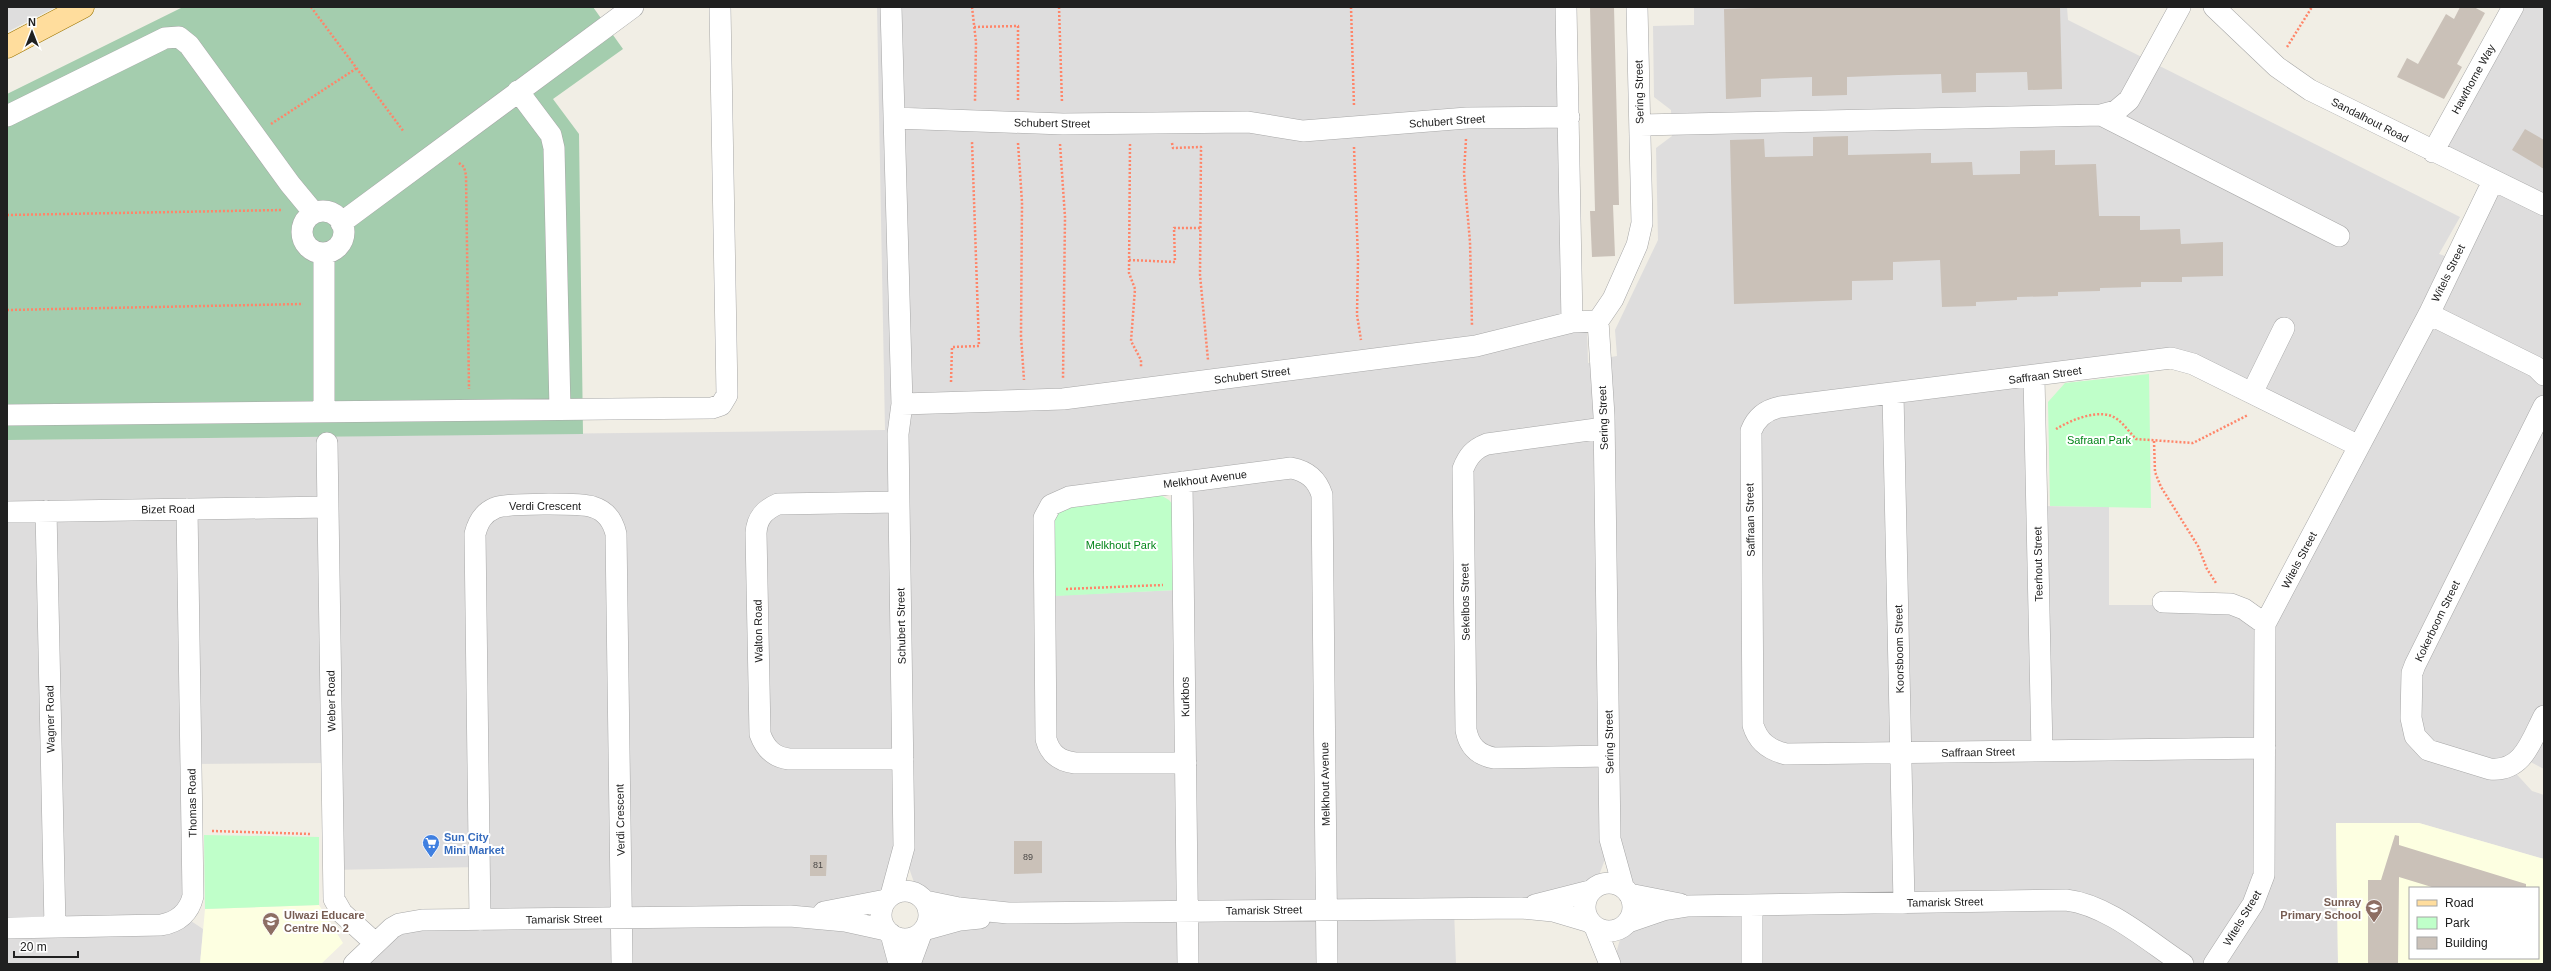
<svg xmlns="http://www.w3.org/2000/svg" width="2551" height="971" viewBox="0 0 2551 971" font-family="Helvetica,sans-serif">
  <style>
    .residential { fill: #dedddd; fill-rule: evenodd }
    .education { fill: #fdffe1; fill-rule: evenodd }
    .cemetery { fill: #a4cdae }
    .park { fill: #bfffc9 }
    .building { fill: #cac1b8 }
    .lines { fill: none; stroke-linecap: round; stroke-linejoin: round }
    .minor-casing { stroke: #a7a7a7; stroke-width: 22 }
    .major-casing { stroke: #9c7500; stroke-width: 23 }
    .path { stroke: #ff8569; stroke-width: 2.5; stroke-dasharray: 2 2; stroke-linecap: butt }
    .minor { stroke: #fff; stroke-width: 21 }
    .major { stroke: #ffdd9d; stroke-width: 22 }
    .labels { text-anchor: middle; stroke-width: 4; stroke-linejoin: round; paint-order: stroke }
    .number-label { font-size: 9px; fill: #4a4846 }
    .street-label { font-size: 11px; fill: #202020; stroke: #fff }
    .park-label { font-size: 11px; fill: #028518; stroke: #fff }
    .shop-label { font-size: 11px; font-weight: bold; fill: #366cbe; stroke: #fff; text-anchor: start }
    .education-label { font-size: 11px; font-weight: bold; fill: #785e54; stroke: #fff; text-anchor: end }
  </style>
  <rect width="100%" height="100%" fill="#f1eee5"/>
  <!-- residential -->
  <path class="residential" d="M7 7H56L7 32Z
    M877 7H1565L1571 327 1587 326 1588 363 1599 362V359L1617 356 1615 330 1658 240 1656 148 1672 136 1671 110 1654 97 1653 26 1694 25V7H2067L2068 20 2460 217 2439 254 2454 259 2492 182 2432 153 2512 7H2544V769L2523 758 2511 768 2532 791 2544 795V859L2419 823H2336L2338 964H1613L1623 929 1663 911 1628 895 1607 854 1593 891 1454 910 1456 964H912L922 935 960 922 919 897 907 862 892 896 845 911 886 931 897 964H356L385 934 479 921 478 867 332 870 330 763 190 764 182 915 203 929 200 964H7V440L885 430ZM2193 364 2358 446 2263 625 2221 605H2109V507L2036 506 2034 378ZM1181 484 1177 590 1045 596 1044 526Z"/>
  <!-- education -->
  <path class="education" d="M2336 823H2419L2544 859V964H2338ZM2410 888H2538V958H2410Z
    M319 905 343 943 321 964H200L205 909Z"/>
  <!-- cemetery -->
  <path class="cemetery" d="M183 7H593L623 49 553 99 579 134 583 434 7 440V94Z"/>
  <!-- park -->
  <path class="park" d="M2149 374 2151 508 2050 506 2048 402 2065 383Z
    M1157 493 1169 500 1174 506 1177 590 1056 596 1050 571 1049 527 1060 507Z
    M204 835 319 837V905L205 909Z"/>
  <!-- building -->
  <path class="building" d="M1590 7H1614L1619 205H1613L1615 256 1592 257 1590 211H1595Z
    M1788 7H2060L2062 89 2028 90 2027 72 1976 73V92L1942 93 1941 74 1898 75 1847 77V95L1812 96V77L1761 79V97L1726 99 1724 9Z
    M2460 7H2474L2485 13 2457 64 2462 67 2444 99 2397 77 2407 58 2418 64 2446 14 2454 19Z
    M2525 129 2544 140V169L2512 150Z
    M1848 136V155L1931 153V163L1972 162 1973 175 2020 174V151L2055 150V165L2096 164 2099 216H2140V230L2180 229 2181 244 2223 242V276L2182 277V282H2141V287L2100 288V291L2058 292V296L2017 297V300L1976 302V306L1942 307 1940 260 1893 262V280L1852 281V300L1734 304 1730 140 1764 139 1765 157 1813 156V137Z
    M2395 835 2399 836V845L2526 884V888H2435L2399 877 2398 964H2368V880H2381Z
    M1014 841H1042V873L1014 874Z
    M810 855H827L826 876H810Z"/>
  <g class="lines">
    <defs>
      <path id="minor" d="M891 7 902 404 898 434 904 847 891 895
        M1566 7 1572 322
        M2214 7 2277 67 2310 90 2544 205
        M518 91 551 135 554 148 560 409
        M2101 115 2339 236
        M7 116 165 38 179 37 189 45 290 184 314 213
        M894 118 1063 124 1248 122 1303 131 1467 118 1569 117
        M1640 125 2101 115 2116 111 2129 100 2180 7
        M2433 152 2513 7
        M302 232a21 21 0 1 1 42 0a21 21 0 1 1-42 0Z
        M341 223 633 7
        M324 253V410
        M2429 314 2536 367 2544 375
        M2034 377 2042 751
        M2252 393 2284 328
        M1893 394 1904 903
        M902 404 1063 399 1476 346 1572 322 1598 321
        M2544 406 2415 665 2412 673 2411 718 2415 736 2428 750 2490 769C2523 772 2531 741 2544 716
        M7 415 712 408 721 405 727 395 720 7
        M1604 428 1487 444C1474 449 1468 456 1463 469L1466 730C1469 746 1478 755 1494 758L1609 756
        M327 443 334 899 342 913 375 943
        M1182 482 1188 964
        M899 502 778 504C764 510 757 518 756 533L760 734C765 748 773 757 789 759H903
        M46 511 55 927
        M7 512 328 507
        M2163 602 2231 604 2244 609 2265 624
        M2265 748 1786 754C1769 750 1758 742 1753 725L1751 431C1756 418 1765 410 1780 407L2171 358 2193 364 2359 446
        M1186 763H1075C1059 761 1050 754 1046 739L1044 518 1051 505 1069 497 1291 468C1307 471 1317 479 1322 495L1327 964
        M1585 907a24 24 0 1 1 48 0a24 24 0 1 1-48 0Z
        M1623 886 1610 839 1604 416 1598 321 1613 299 1637 245 1642 223 1637 7
        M881 915a24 24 0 1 1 48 0a24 24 0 1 1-48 0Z
        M1629 894 1680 904
        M925 901 959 908 1008 913 1521 908 1553 911 1590 922
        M1535 905 1590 891
        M1752 905V964
        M824 912 886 900
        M480 920 475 534C478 522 483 513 495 508 506 503 581 503 593 507 606 511 613 521 616 534L622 964
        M1628 922 1663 910 1688 906 2066 900C2108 905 2148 941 2183 964
        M1595 927 1610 964
        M7 928 161 925C178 922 189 913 193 896L187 509
        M924 930 960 920 980 918
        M891 934 899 964
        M354 964 392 928 399 924 422 920 790 916 845 921 886 930
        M910 964 921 934
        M2214 964 2253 904 2264 875 2265 624 2429 314 2493 181"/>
      <path id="major" d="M7 47 83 7"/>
    </defs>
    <!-- minor casing -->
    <use href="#minor" class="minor-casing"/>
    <!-- major casing -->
    <use href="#major" class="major-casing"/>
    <!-- path -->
    <path class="path" d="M311 7 404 132
      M972 7 976 42 975 101
      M1059 7 1062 103
      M1351 7 1354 106
      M974 27 1018 26V102
      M2287 47 2312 7
      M271 124 357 68
      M1466 139 1464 173 1470 242 1472 326
      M1018 143 1022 202 1021 336 1024 380
      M1172 143 1173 148 1201 147 1200 275 1208 360
      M1060 144 1065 217 1063 379
      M1130 144 1129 273 1135 289 1131 341 1141 360V367
      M1354 147 1358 260 1357 315 1361 340
      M459 163 464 167 466 175 469 389
      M7 215 283 210
      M1129 260 1175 262 1174 228H1202
      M7 310 303 304
      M951 382 952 347 979 346 972 142
      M2056 429C2071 420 2101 407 2117 419 2124 424 2130 433 2136 439L2193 443 2248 415
      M2154 441 2155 472 2161 487 2198 546 2207 569 2216 583
      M1066 589 1163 585
      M212 831 311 834"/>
    <!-- minor -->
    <use href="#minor" class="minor"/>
    <!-- major -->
    <use href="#major" class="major"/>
  </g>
  <!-- icons -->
  <defs>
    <symbol id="supermarket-pin" viewBox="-11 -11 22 30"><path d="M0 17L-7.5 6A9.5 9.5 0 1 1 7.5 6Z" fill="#3f7fe0" stroke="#fff"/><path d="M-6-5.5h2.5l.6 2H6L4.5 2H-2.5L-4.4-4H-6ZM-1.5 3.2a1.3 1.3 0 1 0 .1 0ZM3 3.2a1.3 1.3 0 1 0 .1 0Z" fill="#fff"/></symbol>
    <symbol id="school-pin" viewBox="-11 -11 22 30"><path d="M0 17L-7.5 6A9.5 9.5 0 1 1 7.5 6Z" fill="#8d6e63" stroke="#fff"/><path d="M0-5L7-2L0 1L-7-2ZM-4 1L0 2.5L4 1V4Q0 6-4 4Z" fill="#fff"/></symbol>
  </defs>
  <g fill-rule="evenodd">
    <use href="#supermarket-pin" x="421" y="833" width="20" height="27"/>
    <use href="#school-pin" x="2364" y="898" width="20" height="27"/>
    <use href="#school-pin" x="261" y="911" width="20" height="27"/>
  </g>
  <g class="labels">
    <!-- number labels -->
    <g class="number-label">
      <text x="1028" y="860">89</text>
      <text x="818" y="868">81</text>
    </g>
    <!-- street labels -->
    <g class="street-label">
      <text transform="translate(2473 79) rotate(-61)" y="4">Hawthorne Way</text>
      <text transform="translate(1639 92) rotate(-91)" y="4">Sering Street</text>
      <text transform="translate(2370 120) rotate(27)" y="4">Sandalhout Road</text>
      <text transform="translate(1447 121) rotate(-4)" y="4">Schubert Street</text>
      <text transform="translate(1052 123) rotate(1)" y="4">Schubert Street</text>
      <text transform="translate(2448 273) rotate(-64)" y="4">Witels Street</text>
      <text transform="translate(1252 375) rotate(-7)" y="4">Schubert Street</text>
      <text transform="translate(2045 375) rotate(-8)" y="4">Saffraan Street</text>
      <text transform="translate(1603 418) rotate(-92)" y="4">Sering Street</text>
      <text transform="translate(1205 479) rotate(-7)" y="4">Melkhout Avenue</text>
      <text x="545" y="510">Verdi Crescent</text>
      <text transform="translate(168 509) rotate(-1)" y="4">Bizet Road</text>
      <text transform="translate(1750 520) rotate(-91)" y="4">Saffraan Street</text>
      <text transform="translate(2299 560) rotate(-62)" y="4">Witels Street</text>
      <text transform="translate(2038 564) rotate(-91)" y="4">Teerhout Street</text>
      <text transform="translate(1465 602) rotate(-91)" y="4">Sekelbos Street</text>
      <text transform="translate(2437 621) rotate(-64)" y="4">Kokerboom Street</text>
      <text transform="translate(901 626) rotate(-91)" y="4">Schubert Street</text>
      <text transform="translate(758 631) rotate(-91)" y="4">Walton Road</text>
      <text transform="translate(1899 649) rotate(-91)" y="4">Koorsboom Street</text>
      <text transform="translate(1185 697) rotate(-91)" y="4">Kurkbos</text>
      <text transform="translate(331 701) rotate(-91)" y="4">Weber Road</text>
      <text transform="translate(50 719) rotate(-91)" y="4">Wagner Road</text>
      <text transform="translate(1609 742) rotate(-91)" y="4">Sering Street</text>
      <text transform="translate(1978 752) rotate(-1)" y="4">Saffraan Street</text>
      <text transform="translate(1325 784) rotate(-91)" y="4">Melkhout Avenue</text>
      <text transform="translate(192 803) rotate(-91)" y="4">Thomas Road</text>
      <text transform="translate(620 820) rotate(-91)" y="4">Verdi Crescent</text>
      <text transform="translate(1945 902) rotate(-1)" y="4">Tamarisk Street</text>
      <text transform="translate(1264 910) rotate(-1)" y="4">Tamarisk Street</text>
      <text transform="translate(2242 918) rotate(-59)" y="4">Witels Street</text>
      <text transform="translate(564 919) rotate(-1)" y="4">Tamarisk Street</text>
    </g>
    <!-- park labels -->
    <g class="park-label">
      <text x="2099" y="444">Safraan Park</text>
      <text x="1121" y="549">Melkhout Park</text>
    </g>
    <!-- shop labels -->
    <g class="shop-label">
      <text x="444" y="841">Sun City<tspan x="444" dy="13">Mini Market</tspan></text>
    </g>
    <!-- education labels -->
    <g class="education-label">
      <text x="2361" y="906">Sunray<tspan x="2361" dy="13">Primary School</tspan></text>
      <text x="284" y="919" text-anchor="start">Ulwazi Educare<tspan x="284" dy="13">Centre No. 2</tspan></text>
    </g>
  </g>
  <!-- border -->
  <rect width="2551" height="971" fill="none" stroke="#202020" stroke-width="16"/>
  <!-- legend -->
  <rect x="2409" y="887" width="130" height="72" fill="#ffffff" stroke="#a6a6a6"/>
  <rect x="2417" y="900" width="20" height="6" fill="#ffdd9d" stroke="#a6a6a6"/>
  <text x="2445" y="907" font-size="12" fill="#202020">Road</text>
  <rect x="2417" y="917" width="20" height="12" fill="#bfffc9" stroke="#a6a6a6"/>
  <text x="2445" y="927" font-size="12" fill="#202020">Park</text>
  <rect x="2417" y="937" width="20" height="12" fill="#cac1b8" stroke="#a6a6a6"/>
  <text x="2445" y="947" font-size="12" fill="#202020">Building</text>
  <!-- north arrow -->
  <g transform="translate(32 32)" stroke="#ffffff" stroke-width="3" paint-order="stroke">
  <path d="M0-3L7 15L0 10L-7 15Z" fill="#202020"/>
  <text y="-6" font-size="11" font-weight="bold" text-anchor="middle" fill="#202020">N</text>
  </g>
  <!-- scale -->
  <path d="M14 951v6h64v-6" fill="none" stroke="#202020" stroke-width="2"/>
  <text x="20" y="951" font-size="12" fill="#202020" stroke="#ffffff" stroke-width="3" paint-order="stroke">20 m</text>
</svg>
